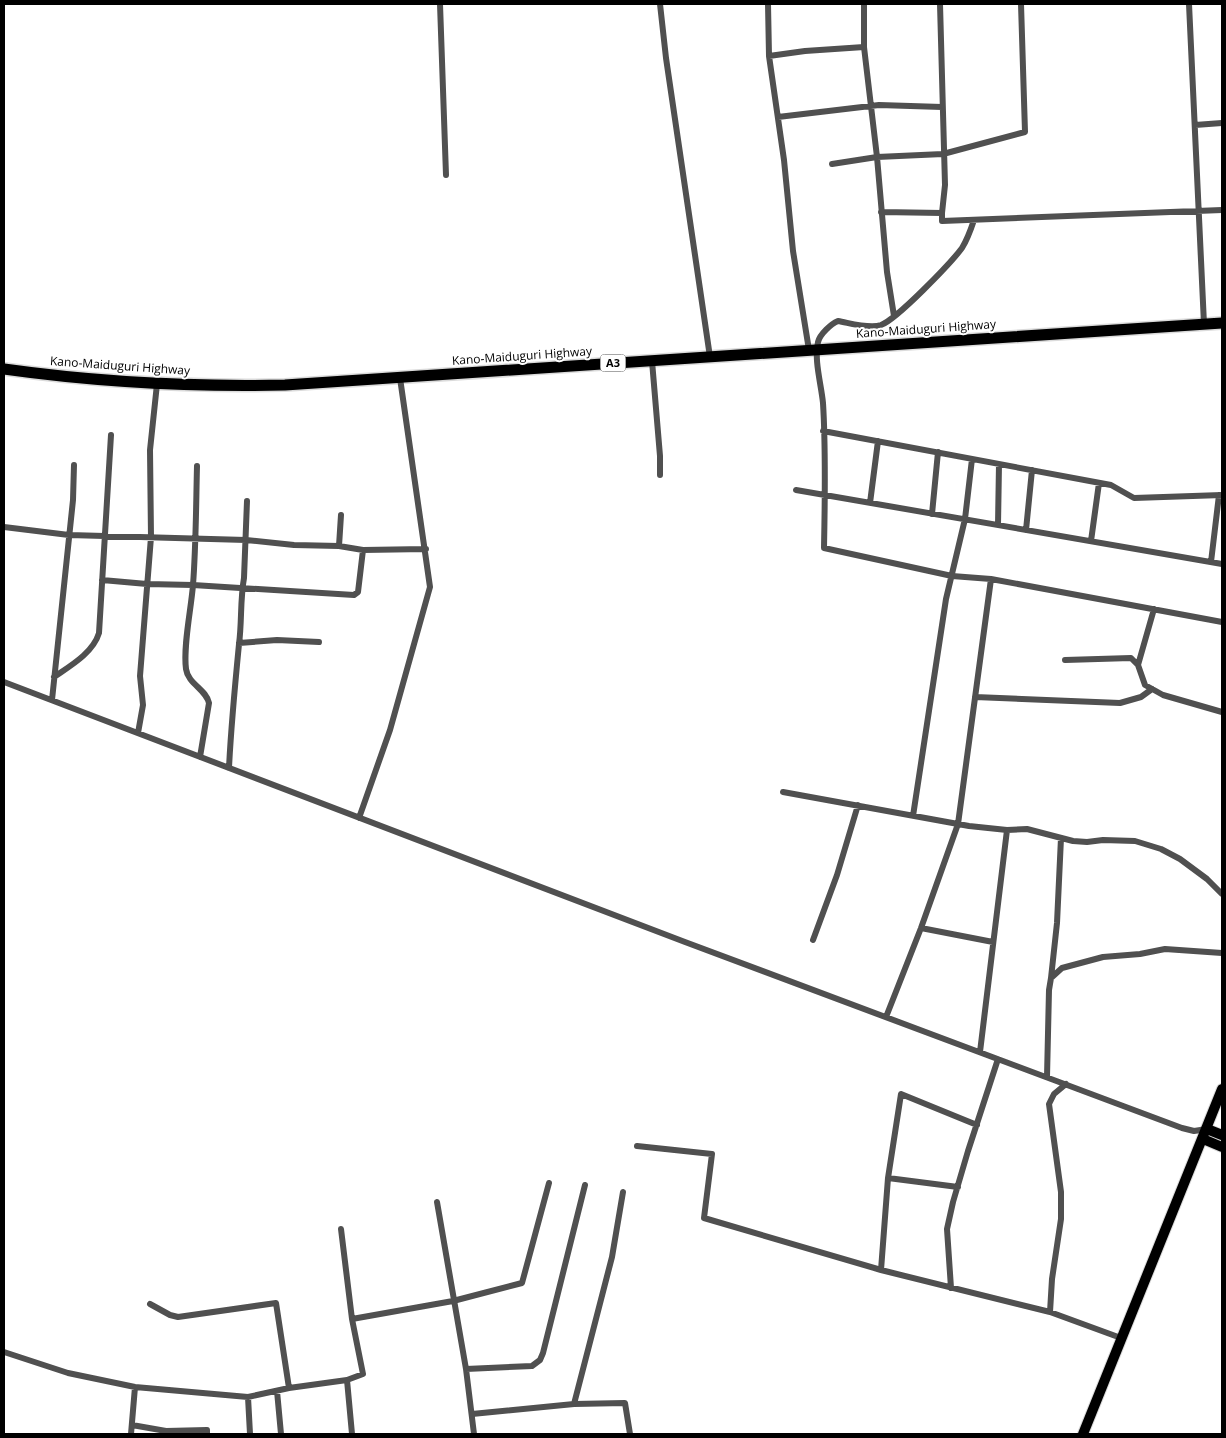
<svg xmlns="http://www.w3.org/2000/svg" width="1226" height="1438" viewBox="0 0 1226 1438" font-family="'Open Sans',sans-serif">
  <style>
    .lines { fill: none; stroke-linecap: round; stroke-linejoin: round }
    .primary-casing { stroke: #dbdbdb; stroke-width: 12 }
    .highway-casing { stroke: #dbdbdb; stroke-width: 14 }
    .street { stroke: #505050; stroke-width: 6 }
    .primary { stroke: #000; stroke-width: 10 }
    .highway { stroke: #000; stroke-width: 11 }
    .labels { text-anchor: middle; stroke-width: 4; stroke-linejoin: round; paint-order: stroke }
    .shield { fill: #fff; stroke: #4c4c4c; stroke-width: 1 }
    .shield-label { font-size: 11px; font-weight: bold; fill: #000 }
    .street-label { font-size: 12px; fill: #000; stroke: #fff }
  </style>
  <rect width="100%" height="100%" fill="#fff"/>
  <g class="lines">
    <defs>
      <path id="primary" d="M1207 1129 1222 1135
        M1203 1139 1222 1147
        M1083 1434 1222 1089"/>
      <path id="highway" d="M4 369C97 382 190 387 285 385L1222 323"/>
    </defs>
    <!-- primary casing -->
    <use href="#primary" class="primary-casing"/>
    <!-- highway casing -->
    <use href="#highway" class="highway-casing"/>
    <!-- street -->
    <path class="street" d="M440 4 446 175
      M660 4 666 58 710 357
      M768 4 769 56 784 160 793 251 809 350
      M864 4V47L877 157 887 272 894 316
      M940 4 945 185 942 213
      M1189 4 1204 324
      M769 56 805 51 864 47
      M778 117 879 105 942 107
      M1195 125 1222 123
      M832 164 877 157 943 154 1025 132 1021 4
      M881 212 942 213V221L1222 210
      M974 220C971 229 967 240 962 248 950 264 897 319 881 325 869 329 850 323 838 321 831 324 820 334 818 342 814 361 821 383 823 403 826 451 825 499 824 548L952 576 991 579 1222 622
      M652 361 660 456V475
      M823 431 1111 485 1134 498 1222 495
      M197 466C196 506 196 546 193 585 191 610 183 646 186 669 188 684 206 689 209 703L200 757
      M796 490 1222 564
      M870 503 878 441
      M932 514 938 452
      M998 525 999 464
      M4 527 69 535 246 540 294 545 339 546 363 550 426 549
      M1026 530 1032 470
      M1091 541 1099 483
      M339 546 341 515
      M1211 562 1219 495
      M102 580 147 584 193 585 354 595 358 592 363 550
      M239 643 277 640 319 642
      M1065 660 1131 658 1138 665 1145 685 1163 695 1222 712
      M1138 665 1154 609
      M54 677C70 666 93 653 99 633L111 435
      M4 682 685 942 1182 1128 1194 1131 1207 1129
      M975 697 1120 703 1141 697 1152 689
      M52 700 73 500 74 465
      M138 733 143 705 140 676 151 537 150 450 157 384
      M229 768C231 726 235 685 239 644 242 622 240 600 244 578L247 501
      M783 792 969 826 1007 830 1027 829 1073 841 1087 842 1103 840 1135 841 1161 849 1180 859 1207 879 1222 894
      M913 816 946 599 965 519 972 459
      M359 818 390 730 430 587 400 378
      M921 928 993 942
      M813 940 837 875 858 805
      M1051 978 1057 923 1061 838
      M886 1017 921 928 958 824 991 579
      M980 1052 1007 830
      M1047 1077 1049 990 1051 978 1062 968 1103 957 1140 954 1165 949 1222 953
      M637 1146 712 1154 704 1218 881 1270 1050 1312 1121 1338
      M888 1178 958 1187
      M437 1202 466 1369 474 1434
      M881 1270 888 1178 901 1094 977 1125
      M951 1288 947 1229 953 1202 968 1151 998 1059
      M150 1304 170 1315 178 1317 276 1303 289 1388
      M1050 1312 1052 1279 1061 1219V1192L1049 1104 1054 1094 1066 1084
      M352 1319 453 1301 522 1283 549 1183
      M4 1352 68 1373 135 1387 248 1397 289 1388 347 1380 363 1374 352 1319 341 1229
      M466 1369 532 1366 540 1360 543 1353 585 1185
      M347 1380 352 1434
      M277 1391 281 1434
      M248 1397 250 1434
      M574 1404 612 1257 623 1192
      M472 1414 574 1404 625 1403 630 1434
      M132 1425 166 1431 207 1430V1434
      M131 1434 135 1387"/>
    <!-- primary -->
    <use href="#primary" class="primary"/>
    <!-- highway -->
    <use href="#highway" class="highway"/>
  </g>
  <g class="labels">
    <!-- shield labels -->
    <rect class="shield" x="600.5" y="354.5" width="25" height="17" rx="4"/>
    <g class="shield-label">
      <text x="613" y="367">A3</text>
    </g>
    <!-- street labels -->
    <g class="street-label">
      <text transform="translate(926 329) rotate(-4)" y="4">Kano-Maiduguri Highway</text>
      <text transform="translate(522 356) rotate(-4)" y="4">Kano-Maiduguri Highway</text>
      <text transform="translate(120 366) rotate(4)" y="4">Kano-Maiduguri Highway</text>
    </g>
  </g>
  <!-- border -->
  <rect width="1226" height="1438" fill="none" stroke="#000000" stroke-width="10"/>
</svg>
